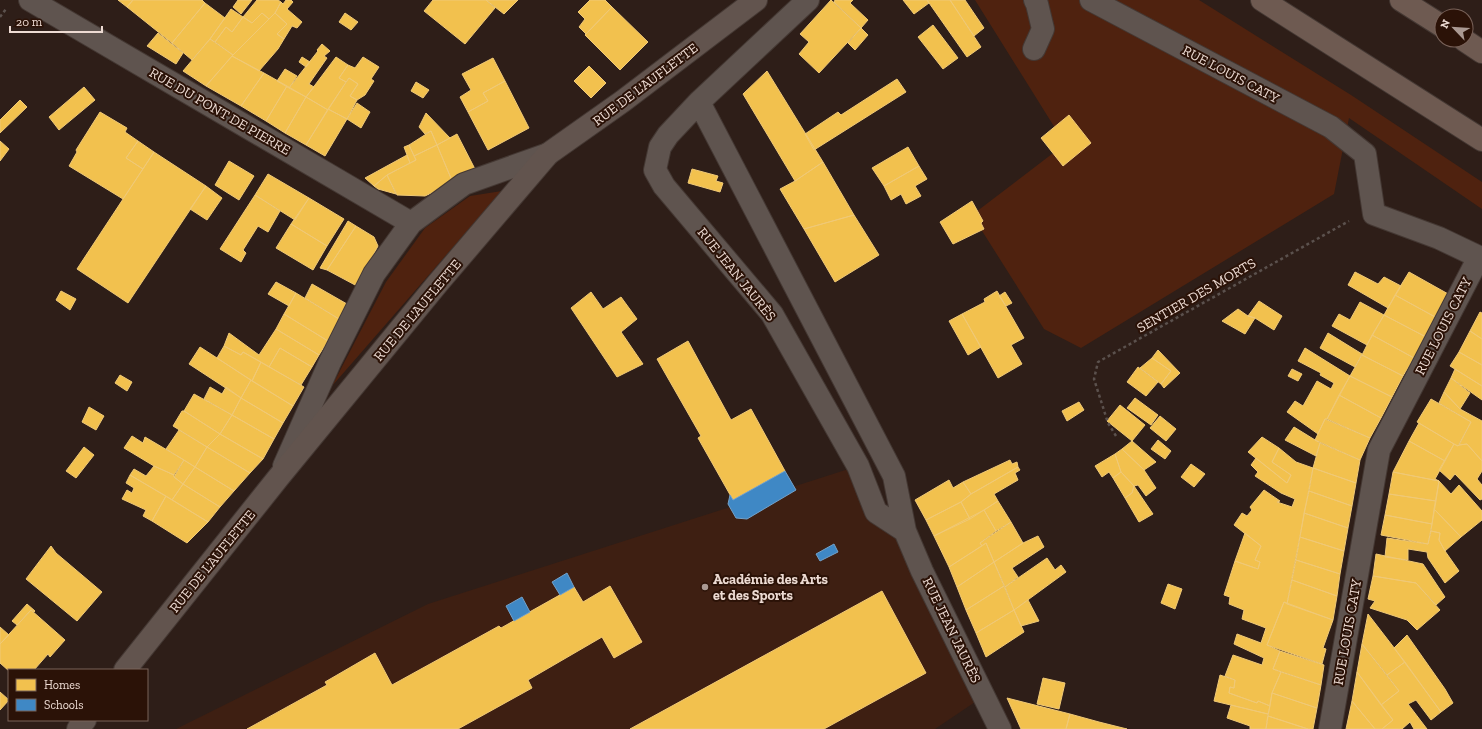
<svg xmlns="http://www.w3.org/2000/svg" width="1482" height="729" viewBox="0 0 1482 729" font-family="'Zilla Slab',serif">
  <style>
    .built { fill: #3e1f12 }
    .green { fill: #4f220f }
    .homes { fill: #f2c14e; stroke: #f0c976 }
    .schools { fill: #3f88c5; stroke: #73a1c9 }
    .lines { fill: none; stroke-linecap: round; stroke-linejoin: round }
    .street-casing { stroke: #443833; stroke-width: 24 }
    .secondary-casing { stroke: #443833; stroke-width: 24 }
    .highway-casing { stroke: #443833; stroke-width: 24 }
    .path { stroke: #5b514d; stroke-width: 2.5; stroke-dasharray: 3 3; stroke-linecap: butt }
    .street { stroke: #5f544f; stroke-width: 22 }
    .secondary { stroke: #62544e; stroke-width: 22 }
    .highway { stroke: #6e5a51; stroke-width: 22 }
    .poi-dot { fill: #aa9992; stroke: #2b1207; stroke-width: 1.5 }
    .labels { text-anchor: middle; stroke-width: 4; stroke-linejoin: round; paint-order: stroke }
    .street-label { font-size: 14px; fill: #eddbd3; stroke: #2b1207 }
    .poi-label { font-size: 14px; font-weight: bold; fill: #eddbd3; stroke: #2b1207; text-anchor: start }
  </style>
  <rect width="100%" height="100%" fill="#2e1e18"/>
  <!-- built -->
  <path class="built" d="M858 466 876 511 905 531 984 696 935 729H176L428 604Z"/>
  <!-- green -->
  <path class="green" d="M975 0H1199L1351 95 1482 182V209L1349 118 1334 194 1081 348 1044 329 972 215 1065 144Z
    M502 191 332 386 386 282 425 228 470 196Z"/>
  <!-- homes -->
  <path class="homes" d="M118 0H133L127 7Z
    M133 0H202L205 3 172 43 127 7Z
    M238 0H252L241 14 233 7Z
    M257 0H278L281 2 275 13 269 19 262 13 252 23 243 17Z
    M286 0H291L293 2 287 9 302 22 297 28 292 26 284 39 277 34 287 24 275 13 281 2 283 4Z
    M433 0H486L495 8 465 44 424 11Z
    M486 0H518L504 14Z
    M590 0H605L612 7 586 34 579 27 585 19 578 12Z
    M831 0 861 28 819 73 799 54 809 42 800 34Z
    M835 0H853L850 3 868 20 861 28 834 2Z
    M903 0H927L929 3 914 14Z
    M927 0H950L981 47 967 57Z
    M950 0H965L984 28 974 36Z
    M205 3 225 18 210 39 192 60 172 43Z
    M612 7 648 42 620 70 585 35Z
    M231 9 243 17 232 32 226 27 215 42 210 39Z
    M262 13 269 19 233 55 215 42 226 27 232 32 243 17 252 23Z
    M275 13 287 24 277 34 284 39 278 49 259 71 232 56Z
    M345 13 358 22 351 30 339 22Z
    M933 25 958 58 943 69 918 37Z
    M861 28 868 35 855 50 848 43Z
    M158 33 183 53 176 64 147 46Z
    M210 39 233 55 206 86 183 71Z
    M322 44 330 51 324 56 327 58 309 84 314 87 306 97 289 88 318 51 317 50Z
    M232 56 264 73 241 106 206 86Z
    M302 57 310 62 306 67 299 62Z
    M336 57 348 65 339 78 346 82 328 110 306 97Z
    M363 57 379 67 371 79 374 81 365 95 357 100 350 96 358 84 349 78 346 82 339 78 348 65 355 68Z
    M493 58 505 81 483 93 488 101 468 112 460 97 471 90 462 74Z
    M589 66 606 83 591 98 574 81Z
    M285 69 297 76 289 88 277 81Z
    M767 71 823 162 795 181 743 94Z
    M264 73 287 86 266 121 241 106Z
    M349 78 358 84 350 96 357 100 347 119 328 109Z
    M897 79 906 92 814 150 805 134 838 112 841 115Z
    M505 81 529 128 488 150 468 112 488 101 483 93Z
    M416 82 429 90 423 98 411 91Z
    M287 86 306 97 285 133 266 121Z
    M84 87 95 100 59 130 49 117Z
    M306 97 328 110 306 145 285 133Z
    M20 100 27 107 0 133V120Z
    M357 103 370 112 361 128 347 119Z
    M328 109 347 119 325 156 306 145Z
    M100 112 127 128 125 132 138 141 126 158 143 169 123 199 69 166 77 152 76 150Z
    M426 113 450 138 437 145 431 131 425 134 419 127Z
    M1069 115 1091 143 1063 166 1041 138Z
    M431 131 437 145 414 156 409 145Z
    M457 134 476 171 453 183 437 145Z
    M0 141 9 149 0 161Z
    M138 141 154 152 143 169 126 158Z
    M409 145 416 160 410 163 404 147Z
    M437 145 453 183 425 196 397 195 387 175 416 160 414 156Z
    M908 147 919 166 884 186 872 168Z
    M154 152 206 186 128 303 77 269Z
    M407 155 410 163 387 175 374 186 365 178Z
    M229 161 254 176 239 200 215 185Z
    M823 162 854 215 804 229 780 189 795 181Z
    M919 166 927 179 915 186 921 196 906 204 901 194 891 200 884 186Z
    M692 169 718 176 716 181 723 183 720 192 688 183Z
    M268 174 309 198 295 220 255 195Z
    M387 175 396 194 378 189 374 186Z
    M206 186 222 198 207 220 190 209Z
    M255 195 280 211 268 232 258 226 243 250 246 253 241 262 220 249Z
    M309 198 344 219 327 246 291 224Z
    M972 201 983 221 981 223 984 229 953 244 940 222Z
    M854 215 879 255 835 282 804 229Z
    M348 221 356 226 327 270 320 268Z
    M291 224 327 246 313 270 276 248Z
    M356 226 374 237 378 246 357 286 327 270Z
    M1355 272 1378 284 1384 277 1401 286 1388 308 1348 285Z
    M1409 272 1450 295 1437 318 1395 295Z
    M276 282 296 293 289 306 268 294Z
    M312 284 347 304 339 319 305 298Z
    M61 291 76 299 70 310 56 300Z
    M997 291 1024 338 1011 345 1022 364 998 378 962 314 985 302 984 299Z
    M591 292 603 309 621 297 637 319 621 332 643 364 617 377 571 308Z
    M1005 292 1012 303 1006 306 999 296Z
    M296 293 339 319 328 341 284 314Z
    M1395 295 1437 318 1426 337 1384 315Z
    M1259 301 1282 316 1274 330 1255 318 1248 316Z
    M1360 302 1384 315 1367 345 1332 326 1339 314 1350 320Z
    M1238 309 1248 316 1255 318 1245 334 1222 321Z
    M1480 312 1482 313V339L1470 331Z
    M284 314 328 341 319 355 276 329Z
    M962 314 981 347 968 355 949 321Z
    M1384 315 1426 337 1414 358 1372 335Z
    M276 329 319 355 312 367 280 348 269 367 243 352 241 355 224 346 229 333 259 355Z
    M1470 331 1482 339V365L1459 352Z
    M1328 333 1362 354 1355 367 1320 348Z
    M1372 335 1414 358 1403 376 1362 355Z
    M688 341 731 420 751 409 785 471 733 500 698 438 701 436 657 359Z
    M224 346 241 355 243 352 261 362 252 381 217 358Z
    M200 347 251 380 241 398 189 364Z
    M280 348 312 367 301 385 269 367Z
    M1305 348 1350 376 1327 419H1325L1318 434 1287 412 1295 401 1303 406 1317 381 1331 389 1334 383 1320 375 1321 373 1298 361Z
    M1158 350 1180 373 1164 388 1161 384 1171 371 1152 358Z
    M1459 352 1482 365V386L1450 366Z
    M1362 355 1403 376 1392 397 1350 376Z
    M1152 358 1171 371 1161 384 1140 368Z
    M261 362 304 387 293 406 252 381Z
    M1138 367 1158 382 1146 396 1127 382Z
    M1292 369 1302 374 1298 381 1288 376Z
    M1455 369 1482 386V400L1451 378Z
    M120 375 132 382 127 391 115 383Z
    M1350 376 1392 397 1381 418 1339 395Z
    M1451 378 1470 393 1460 409 1444 392Z
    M251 380 293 406 283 423 241 398Z
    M210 387 222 394 226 387 241 398 232 415 204 399Z
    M1444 392 1460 409 1482 421V461L1467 444 1459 445 1471 422 1439 403Z
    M194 394 232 415 220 434 184 411Z
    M1339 395 1381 418 1370 438 1327 419Z
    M241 398 283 423 274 439 232 415Z
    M1135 398 1158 415 1151 425 1127 408Z
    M1431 399 1471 422 1458 446 1454 444 1417 422Z
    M1079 402 1084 410 1067 421 1062 411Z
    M1120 405 1145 425 1132 441 1107 421Z
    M89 407 104 416 96 430 82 422Z
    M182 411H184L220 434 207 447 173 426Z
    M232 415 274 439 263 459 220 434Z
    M1160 416 1176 429 1166 441 1150 428Z
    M1325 419 1370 438 1360 460 1315 440Z
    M1419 423 1454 444 1445 461 1409 441Z
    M1294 427 1320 443 1316 456 1285 440Z
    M179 430 207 447 195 467 166 449Z
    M220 434 263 459 250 473 207 447Z
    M132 436 143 443 145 437 184 460 174 475 154 466 124 448Z
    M1262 437 1279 448 1272 462 1291 475 1287 483 1248 452Z
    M1158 440 1171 451 1165 459 1151 449Z
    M1132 441 1156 462 1144 470 1122 449Z
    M1409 441 1445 461 1435 479 1439 481 1393 472Z
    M1320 443 1360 460 1356 483 1313 468Z
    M1454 444 1458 446 1459 445 1467 444 1482 461V471L1477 479 1482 485V499L1480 500 1455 474 1450 480 1439 470Z
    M84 447 94 455 76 478 66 471Z
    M207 447 250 473 234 491 195 467Z
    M1279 448 1296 462 1313 468 1287 604 1284 602 1267 645 1280 651 1273 669 1281 672 1272 693 1270 706 1258 701 1257 703 1229 693 1230 687 1234 688 1235 680 1225 676 1233 655 1262 665 1264 658 1234 644 1237 634 1261 643 1266 628 1242 619 1244 610 1229 604 1230 597 1224 595 1235 561 1258 569 1260 562 1255 560 1261 546 1234 525 1242 513 1247 516 1252 510 1250 507 1264 490 1280 501 1277 502 1292 507 1295 499 1281 493 1255 476 1258 472 1251 465 1256 458 1287 483 1291 475 1272 462Z
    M1122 449 1144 470 1156 488 1146 496 1138 485 1134 486 1121 472 1115 454Z
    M1115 454 1121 472 1113 478 1109 472 1102 477 1095 466Z
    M184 460 195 467 183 484 174 477Z
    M1010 460 1012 464 1017 462 1018 467 971 494 963 482Z
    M1191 464 1205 474 1194 487 1181 477Z
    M154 466 174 475V477L183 484 172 500 130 475 134 469 146 476Z
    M195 467 234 491 220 507 183 484Z
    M1018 467 1020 470 1015 473 1018 480 994 494 998 501 970 519 961 502 971 494Z
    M1313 468 1356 483 1352 506 1309 491Z
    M1121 472 1134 486 1132 493 1125 498 1113 478Z
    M1393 472 1439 481 1436 501 1389 494Z
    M130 475 166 496 152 521 143 516 146 510 122 499 127 490 132 493 134 488 126 483Z
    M949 480 953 488 963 482 971 494 961 502 926 520 915 500Z
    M1439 481 1451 494 1459 485 1482 511V520L1461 537 1434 509Z
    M183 484 220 507 208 522 172 500Z
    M1134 486 1153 514 1139 522 1125 498 1132 493Z
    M1309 491 1352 506 1348 528 1304 513Z
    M1389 494 1436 501 1432 524 1385 515Z
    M166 496 208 522 187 543 152 521Z
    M998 501 1011 522 996 531 984 510Z
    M961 502 970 519 934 536 926 520Z
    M1434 509 1461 537 1445 551 1439 540 1440 533 1431 531Z
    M984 510 996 531 980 543 982 546 949 567 934 536Z
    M1304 513 1348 528 1344 551 1300 537Z
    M1385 515 1432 524 1428 544 1381 535Z
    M1011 522 1023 543 994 562 986 543 982 546 980 543Z
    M1431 531 1440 533 1439 540 1445 551 1459 571 1445 583 1428 558 1427 552 1408 549V560L1385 557 1387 538 1428 544Z
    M1245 533 1261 546 1255 560 1260 562 1258 569 1235 561Z
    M1038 536 1044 547 1012 568 1018 577 1005 587 994 562 1023 543Z
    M1300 537 1344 551 1340 574 1296 560Z
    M986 543 994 562 957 587 949 567Z
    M51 546 56 553 102 592 77 621 26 579Z
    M1376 554 1423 564 1445 597 1436 605 1416 583 1373 576Z
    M1047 558 1055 570 1061 565 1066 572 1014 610 1005 587Z
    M1296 560 1340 574 1337 596 1292 580Z
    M994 562 1004 586 966 610 957 587Z
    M1373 576 1416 583 1440 610 1417 630 1407 620 1370 608 1375 601 1368 599Z
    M1292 580 1337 596 1333 620 1287 604Z
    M1168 584 1182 589 1175 609 1161 603Z
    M610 586 642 642 614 658 602 637 528 680 532 688 458 729H247L327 685 325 682 375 653 392 685 499 626 501 628 574 587 583 602Z
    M1004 586 1014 610 976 633 966 610Z
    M882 591 926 673 824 729H630Z
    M1028 600 1039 621 1021 626 1014 610Z
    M1284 602 1333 620 1323 648 1326 649 1322 664 1267 645Z
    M27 604 35 611 34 612 31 610 17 625 12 621Z
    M31 610 65 640 50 657 48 654 34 670 9 671 0 663V644Z
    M1014 610 1024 632 986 657 976 633Z
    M1368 614 1405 662 1387 675 1362 644Z
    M0 627 9 635 0 644Z
    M1407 635 1445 689 1453 703 1441 712 1394 648Z
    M1362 644 1399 691 1381 705 1357 672Z
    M1280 651 1324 665 1321 685 1273 669Z
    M1405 662 1441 712 1431 720 1416 700 1408 704 1427 729H1414L1410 722 1402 729H1382L1393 720 1381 705 1399 691 1387 675Z
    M1281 672 1321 685 1317 708 1272 693Z
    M1357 672 1393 720 1382 729H1375L1352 701Z
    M1220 675 1235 680 1234 688 1230 687 1229 693 1257 703 1258 701 1270 706 1268 714 1214 701Z
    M1043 678 1065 683 1059 709 1037 704Z
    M0 692 9 700 0 710Z
    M1272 693 1317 708 1313 729H1308L1268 716Z
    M1007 698 1070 714 1066 729H1021Z
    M1352 701 1375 729H1346Z
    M1231 705 1268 714 1266 729H1250V726L1227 718Z
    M1070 714 1099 722 1127 729H1066Z
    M1268 716 1308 729H1266Z"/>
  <!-- schools -->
  <path class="schools" d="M785 471 796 490 747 519 736 518 728 504 730 495 733 500Z
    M834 544 838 552 820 561 816 554Z
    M567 573 574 587 560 595 552 582Z
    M522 597 530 612 514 621 506 606Z"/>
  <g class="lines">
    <defs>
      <path id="street" d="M30 0 411 223
        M808 0 699 102 668 135 660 147 655 170 664 186 772 314 858 466 876 512 905 531
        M1091 0 1331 127 1365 154 1374 214 1439 238 1479 257 1379 450 1330 729
        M1034 49 1043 29 1037 4 1035 0
        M699 102 894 476 905 531 922 571 1000 729
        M284 466 330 362 374 274 411 223 464 184 548 154"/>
      <path id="secondary" d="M125 670 278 478 438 283 548 154 623 101 756 0
        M78 729 85 720"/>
      <path id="highway" d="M1262 0 1482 140
        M1401 0 1442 26
        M1464 40 1482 52"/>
    </defs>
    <!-- street casing -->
    <use href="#street" class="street-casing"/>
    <!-- secondary casing -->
    <use href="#secondary" class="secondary-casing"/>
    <!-- highway casing -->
    <use href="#highway" class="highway-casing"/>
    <!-- path -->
    <path class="path" d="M0 17 6 9
      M1116 436 1108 423 1094 379 1098 362 1349 221"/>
    <!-- street -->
    <use href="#street" class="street"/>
    <!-- secondary -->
    <use href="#secondary" class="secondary"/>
    <!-- highway -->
    <use href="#highway" class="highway"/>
  </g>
  <!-- markers -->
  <circle class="poi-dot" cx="705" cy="587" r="4"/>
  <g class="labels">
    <!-- street labels -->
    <g class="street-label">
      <text transform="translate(1231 74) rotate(28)" y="5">RUE LOUIS CATY</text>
      <text transform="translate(645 84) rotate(-37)" y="5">RUE DE L'AUFLETTE</text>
      <text transform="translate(220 111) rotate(30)" y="5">RUE DU PONT DE PIERRE</text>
      <text transform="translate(737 274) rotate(51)" y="5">RUE JEAN JAURÈS</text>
      <text transform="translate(1196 295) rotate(-30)" y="5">SENTIER DES MORTS</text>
      <text transform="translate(417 310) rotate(-50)" y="5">RUE DE L'AUFLETTE</text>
      <text transform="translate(1443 326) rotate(-63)" y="5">RUE LOUIS CATY</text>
      <text transform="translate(212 561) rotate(-51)" y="5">RUE DE L'AUFLETTE</text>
      <text transform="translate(952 630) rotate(64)" y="5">RUE JEAN JAURÈS</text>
      <text transform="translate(1347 632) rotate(-80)" y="5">RUE LOUIS CATY</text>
    </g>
    <!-- poi labels -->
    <g class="poi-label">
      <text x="713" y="584">Académie des Arts<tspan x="713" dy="16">et des Sports</tspan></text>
    </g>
  </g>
  <!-- legend -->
  <rect x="8" y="669" width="140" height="52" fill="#2b1207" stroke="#796259"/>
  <rect x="16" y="679" width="20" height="12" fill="#f2c14e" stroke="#796259"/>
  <text x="44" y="689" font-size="12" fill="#eddbd3">Homes</text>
  <rect x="16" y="699" width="20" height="12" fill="#3f88c5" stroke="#796259"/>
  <text x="44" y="709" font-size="12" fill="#eddbd3">Schools</text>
  <!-- north arrow -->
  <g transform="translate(1454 28) rotate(295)"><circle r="19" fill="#2b1207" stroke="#796259"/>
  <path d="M0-3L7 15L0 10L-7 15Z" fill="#aa9992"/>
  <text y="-6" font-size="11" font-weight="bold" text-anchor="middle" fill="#eddbd3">N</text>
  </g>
  <!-- scale -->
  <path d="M10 26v6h92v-6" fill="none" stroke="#eddbd3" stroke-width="2"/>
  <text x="16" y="26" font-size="12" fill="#eddbd3" stroke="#2b1207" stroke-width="3" paint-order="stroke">20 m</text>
</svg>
